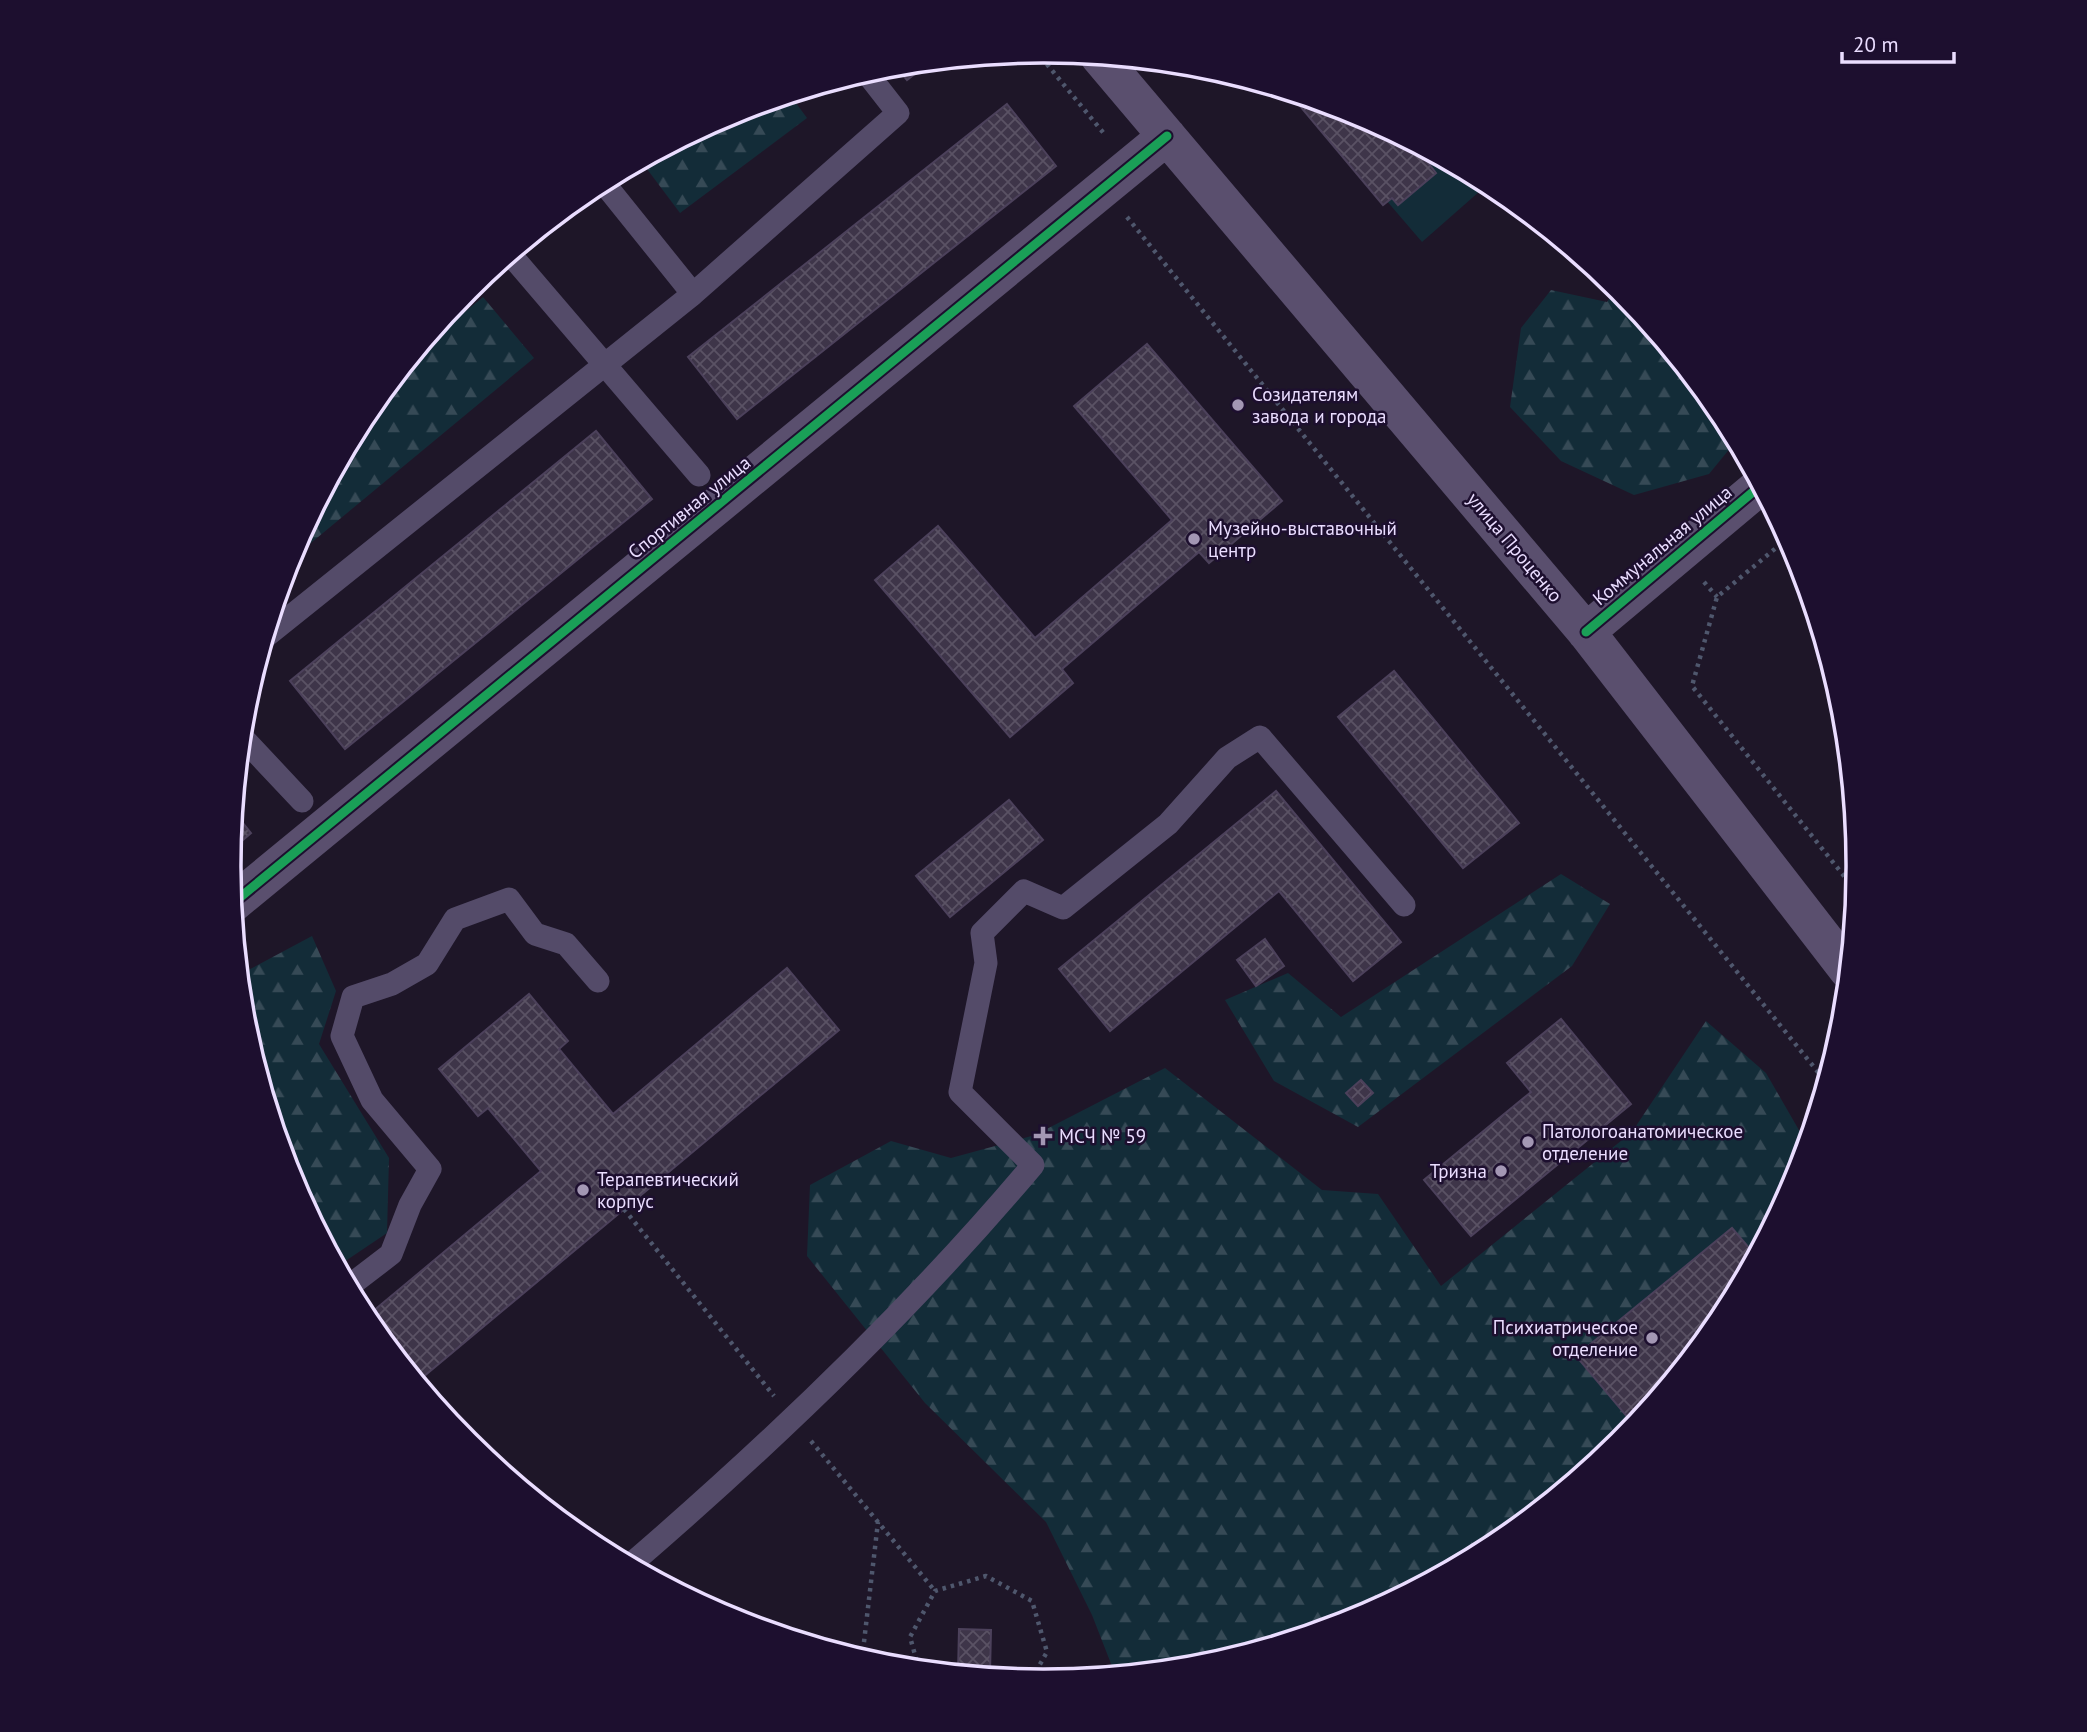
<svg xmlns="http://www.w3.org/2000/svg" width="2087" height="1732" viewBox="0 0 2087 1732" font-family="'PT Sans',sans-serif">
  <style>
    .forest { fill: url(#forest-firs) }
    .pitch { fill: #132c38 }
    .building { fill: url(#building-cross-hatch); stroke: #4c415b; stroke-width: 2 }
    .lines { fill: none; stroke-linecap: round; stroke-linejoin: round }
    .path { stroke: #4f576d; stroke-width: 4.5; stroke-dasharray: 3.5 5; stroke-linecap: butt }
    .lane { stroke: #544b69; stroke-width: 23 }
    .secondary { stroke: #5a4f6e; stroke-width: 38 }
    .cycleway-casing { stroke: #1d0f2f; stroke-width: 13 }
    .cycleway { stroke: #1a9f57; stroke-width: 9 }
    .poi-dot { fill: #a397b4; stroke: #1d0f2f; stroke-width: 2.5 }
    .labels { text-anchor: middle; stroke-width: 5; stroke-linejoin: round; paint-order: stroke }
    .poi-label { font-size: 19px; fill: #eaddff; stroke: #1d0f2f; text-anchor: start }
    .street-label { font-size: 19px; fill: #eaddff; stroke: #1d0f2f }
    .rim { fill: none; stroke: #eaddff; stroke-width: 3.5 }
  </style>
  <defs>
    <pattern id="forest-firs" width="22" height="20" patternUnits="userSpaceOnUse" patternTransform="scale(1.75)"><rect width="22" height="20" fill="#132c38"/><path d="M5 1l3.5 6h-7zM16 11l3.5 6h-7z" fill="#364a56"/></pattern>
    <pattern id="building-cross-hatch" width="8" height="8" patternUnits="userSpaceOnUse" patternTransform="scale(1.75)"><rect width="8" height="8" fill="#3e3549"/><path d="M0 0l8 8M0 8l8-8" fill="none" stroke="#5a5264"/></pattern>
  </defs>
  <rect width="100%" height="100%" fill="#1e1628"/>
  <!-- forest -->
  <path class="forest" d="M790 95 807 118 680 213 641 161 732 113Z
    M1617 287 1722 413 1736 441 1709 474 1634 495 1561 461 1510 407 1521 328 1551 290 1607 302Z
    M483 297 534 358 288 562 366 413 415 353Z
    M1561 874 1610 904 1572 966 1358 1127 1274 1081 1225 1000 1288 973 1341 1017Z
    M312 936 336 991 319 1044 389 1158 387 1233 338 1266 290 1178 244 1025 239 975Z
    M1706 1021 1766 1073 1807 1144 1797 1178 1755 1255 1732 1228 1576 1356 1634 1425 1620 1443 1496 1544 1355 1619 1202 1666 1115 1674 1092 1615 1046 1522 925 1403 807 1256 810 1185 891 1141 951 1158 1035 1135 1165 1068 1322 1190 1378 1194 1441 1286 1632 1132Z"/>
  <!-- pitch -->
  <path class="pitch" d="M1295 94 1356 113 1488 184 1422 242Z"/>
  <!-- building -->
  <path class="building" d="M930 62 907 80 895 65Z
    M1289 93 1356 113 1433 154 1426 160 1436 173 1398 205 1392 198 1383 205Z
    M1007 104 1056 166 737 419 688 357Z
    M1147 344 1282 501 1209 563 1199 552 1062 669 1073 683 1010 737 875 580 938 526 1035 638 1172 520 1074 406Z
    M596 431 652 499 345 749 290 681Z
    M1394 671 1519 823 1463 868 1338 717Z
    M1276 791 1401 942 1353 981 1279 891 1110 1031 1059 969Z
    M1009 800 1043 840 950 917 916 876Z
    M234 812 251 833 230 851Z
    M1265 939 1284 966 1256 986 1237 960Z
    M787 968 839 1030 417 1382 365 1318 541 1171 488 1108 478 1116 439 1069 529 994 568 1041 559 1049 613 1114Z
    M1561 1019 1631 1104 1471 1236 1424 1180 1531 1092 1507 1063Z
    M1361 1080 1373 1093 1358 1106 1346 1093Z
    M1732 1228 1755 1255 1721 1319 1634 1425 1576 1356Z
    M959 1629 991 1630 990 1673 958 1672Z"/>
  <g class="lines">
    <!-- path -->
    <path class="path" d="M1036 51 1106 136
      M1127 217 1826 1082
      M1788 538 1717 597 1692 686 1856 891
      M1704 582 1717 597
      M624 1209 774 1396
      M811 1441 935 1591
      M862 1659 878 1522
      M919 1669 910 1637 935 1591 986 1576 1032 1601 1047 1652 1031 1680"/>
    <!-- lane -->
    <path class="lane" d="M603 182 693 294 898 113 866 72
      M510 254 699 475
      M265 637 693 294
      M241 736 302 801
      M348 1287 391 1254 410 1205 430 1169 372 1100 342 1036 353 997 392 984 427 964 455 919 509 899 535 934 566 944 598 981
      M630 1565C774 1441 911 1310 1033 1165L960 1092 986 963 982 933 1024 891 1063 908 1168 824 1227 758 1260 737 1404 905"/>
    <!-- secondary -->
    <path class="secondary" d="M1099 56 1588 634 1848 970
      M1586 632 1760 486
      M232 904 1167 136"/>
    <defs>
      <path id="cycleway" d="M1586 632 1760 486
        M232 904 1167 136"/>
    </defs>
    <!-- cycleway casing -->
    <use href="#cycleway" class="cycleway-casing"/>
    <!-- cycleway -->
    <use href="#cycleway" class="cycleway"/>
  </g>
  <!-- markers -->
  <g class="poi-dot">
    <circle cx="1238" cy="405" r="7"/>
    <circle cx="1194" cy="539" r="7"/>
    <path d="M1039.5 1125.5h7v7h7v7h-7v7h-7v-7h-7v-7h7z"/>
    <circle cx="1528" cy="1142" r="7"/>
    <circle cx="1501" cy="1171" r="7"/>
    <circle cx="583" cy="1190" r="7"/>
    <circle cx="1652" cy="1338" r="7"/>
  </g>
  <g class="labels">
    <!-- poi labels -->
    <g class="poi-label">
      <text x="1252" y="401">Созидателям<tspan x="1252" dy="22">завода и города</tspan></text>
      <text x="1208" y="535">Музейно-выставочный<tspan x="1208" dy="22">центр</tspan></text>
      <text x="1542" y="1138">Патологоанатомическое<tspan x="1542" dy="22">отделение</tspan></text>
      <text x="1059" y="1143">МСЧ № 59</text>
      <text x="1487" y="1178" text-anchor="end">Тризна</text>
      <text x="597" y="1186">Терапевтический<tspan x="597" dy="22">корпус</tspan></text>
      <text x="1638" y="1334" text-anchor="end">Психиатрическое<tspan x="1638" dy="22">отделение</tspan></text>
    </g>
    <!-- street labels -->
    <g class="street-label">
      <text transform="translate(689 507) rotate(-39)" y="7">Спортивная улица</text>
      <text transform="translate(1662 545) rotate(-40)" y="7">Коммунальная улица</text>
      <text transform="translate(1515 547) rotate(50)" y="7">улица Проценко</text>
    </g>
  </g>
  <!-- crop -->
  <path d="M0 0H2087V1732H0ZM1043 63H1044A802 802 0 0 1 1846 865V867A802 802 0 0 1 1044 1669H1043A802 802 0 0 1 241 867V865A802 802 0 0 1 1043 63Z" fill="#1d0f2f" fill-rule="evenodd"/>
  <path class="rim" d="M1043 63H1044A802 802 0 0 1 1846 865V867A802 802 0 0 1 1044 1669H1043A802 802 0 0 1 241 867V865A802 802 0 0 1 1043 63Z"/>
  <!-- scale -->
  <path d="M1842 52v10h112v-10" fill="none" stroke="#eaddff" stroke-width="3.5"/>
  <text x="1853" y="52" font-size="21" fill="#eaddff" stroke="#1d0f2f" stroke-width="5" paint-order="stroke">20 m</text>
</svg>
